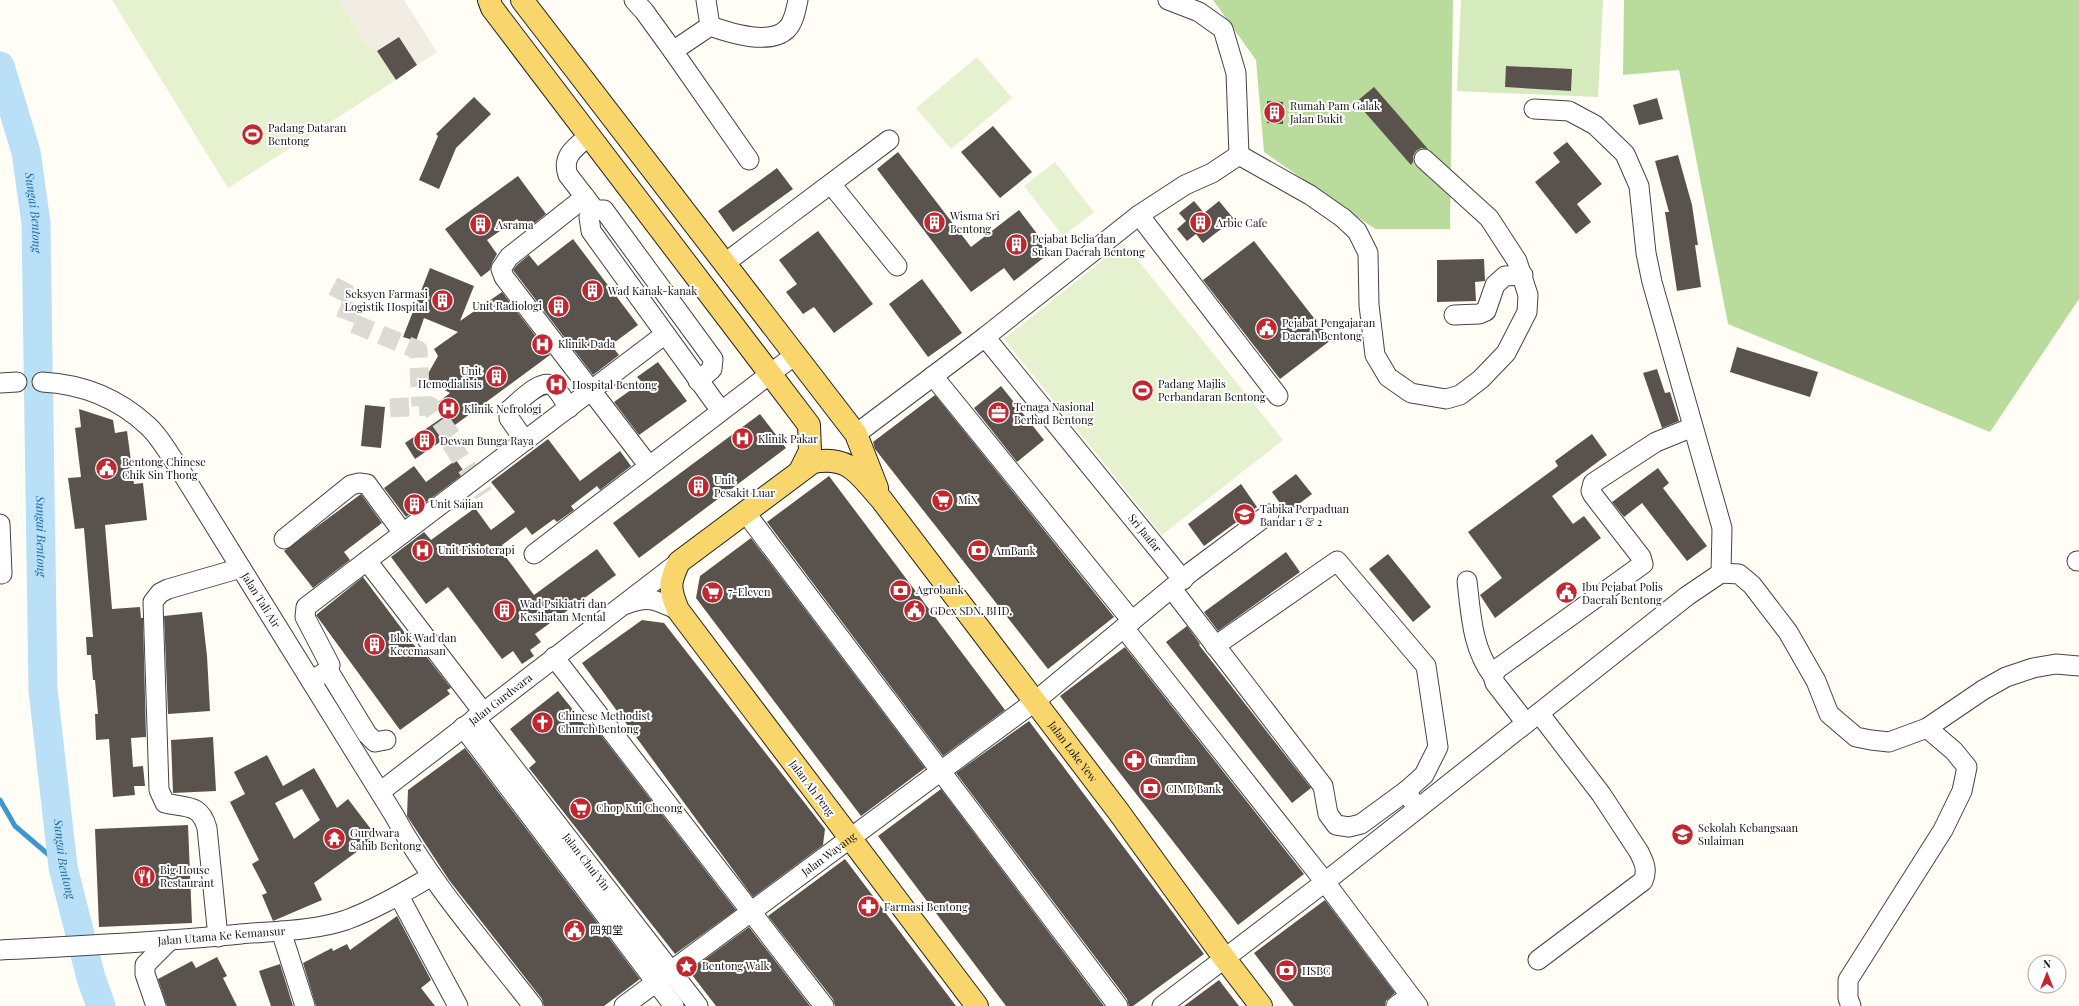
<svg xmlns="http://www.w3.org/2000/svg" width="2079" height="1006" viewBox="0 0 2079 1006" font-family="'Playfair Display','Noto Sans SC',serif">
  <style>
    .green { fill: #d5ebbd }
    .forest { fill: #b9dc9c }
    .pitch { fill: #e6f2cf }
    .plaza { fill: #f1ede2 }
    .lines { fill: none; stroke-linecap: round; stroke-linejoin: round }
    .stream { stroke: #3f96cf; stroke-width: 5 }
    .river { stroke: #b9e0f7; stroke-width: 29 }
    .building { fill: #5a524d; fill-rule: evenodd }
    .minor-tunnel { stroke: #dbdad3; stroke-width: 19; stroke-dasharray: 19 10; stroke-linecap: butt }
    .minor-casing { stroke: #444; stroke-width: 21 }
    .major-casing { stroke: #222; stroke-width: 24 }
    .minor { stroke: #fff; stroke-width: 19 }
    .major { stroke: #f9d66b; stroke-width: 22 }
    .labels { text-anchor: middle; stroke-width: 4; stroke-linejoin: round; paint-order: stroke }
    .poi-label { font-size: 11px; fill: #111; stroke: #fff; text-anchor: start }
    .street-label { font-size: 11px; fill: #111; stroke: #fff }
    .water-label { font-size: 12px; font-style: italic; fill: #1768a6; stroke: #fff }
  </style>
  <rect width="100%" height="100%" fill="#fffdf5"/>
  <!-- green -->
  <path class="green" d="M1461 0H1603L1598 97 1457 91Z"/>
  <!-- forest -->
  <path class="forest" d="M1213 0H1453L1450 229H1375L1264 152 1256 60Z
    M1624 0H2079V299L1990 432 1728 324 1679 70 1623 75Z"/>
  <!-- pitch -->
  <path class="pitch" d="M112 0H339L365 43 377 51 396 80 228 188Z
    M977 57 1012 98 951 149 916 108Z
    M1055 162 1094 212 1063 236 1024 186Z
    M1124 243 1283 440 1162 535 1004 339Z"/>
  <!-- plaza -->
  <path class="plaza" d="M339 0H404L437 52 417 65 399 37 377 51 365 43Z"/>
  <g class="lines">
    <!-- stream -->
    <path class="stream" d="M0 800 15 826 63 867"/>
    <!-- river -->
    <path class="river" id="s1" d="M0 66 26 152 36 223 43 690 63 867 91 978 101 1006"/>
  </g>
  <!-- building -->
  <path class="building" d="M399 37 417 65 396 80 377 51Z
    M1506 66 1572 69 1571 91 1505 87Z
    M1374 87 1428 149 1421 148 1416 151 1413 156V162L1411 165 1356 102Z
    M474 97 491 114 456 148 439 189 419 180 438 136 436 134Z
    M1657 98 1663 119 1639 125 1633 105Z
    M1267 101 1283 102V124L1267 123Z
    M993 126 1032 172 1000 198 961 152Z
    M1567 142 1602 184 1577 204 1591 222 1576 234 1535 182 1560 162 1553 153Z
    M898 152 971 247 1019 210 1051 252 1014 281 1004 268 971 292 877 169Z
    M1678 155 1692 205 1698 245H1695L1701 287 1677 291 1665 212H1669L1655 161Z
    M777 168 793 189 733 232 718 211Z
    M518 176 546 214 526 230 517 219 487 240 497 254 492 263 490 270 481 277 445 229Z
    M1194 201 1204 213 1219 201 1234 219 1203 243 1196 234 1187 241 1177 229 1186 221 1179 213Z
    M818 231 873 304 834 333 814 307 803 314 786 292 797 284 779 260Z
    M573 239 638 325 611 345 619 355 593 375 513 270 517 265 529 255 538 266Z
    M1254 241 1331 340 1280 379 1203 280Z
    M1484 259 1485 281 1475 282 1476 301 1437 302V260Z
    M430 268 474 286 460 321 502 292 550 355 440 436 443 440 415 459 405 443 446 415 437 403 450 393 425 379 438 356 434 349 458 332 424 318 416 341 403 337Z
    M922 279 962 333 928 357 889 304Z
    M1737 347 1818 372 1810 397 1730 372Z
    M658 362 687 401 639 435 614 402 642 382 637 377Z
    M1657 369 1665 393 1670 392 1679 421 1662 428 1643 373Z
    M1001 386 1044 440 1017 462 974 408Z
    M935 395 1114 617 1048 669 875 449 873 442Z
    M365 405 385 407 381 448 361 446Z
    M79 409 113 420 115 433 127 431 134 484 143 483 147 520 105 525 112 609 140 607 141 618H143L146 737 131 738 133 767 143 766 145 786H134L135 795 113 797 109 739 96 740 95 714H98L95 680H93L91 655H87L86 637H93L84 528 75 529 68 478 81 477 75 428 81 427Z
    M760 414 786 448 639 558 613 523Z
    M1592 434 1607 455 1552 496 1573 524 1584 516 1601 538 1495 618 1480 595 1502 578 1468 532 1558 466 1555 461Z
    M548 439 580 481 620 451 631 466 600 490 597 486 571 506 574 510 557 522 554 519 532 535 526 527 502 545 503 547 500 549 534 595 597 549 616 575 535 634 541 642 530 650 534 656 522 664 513 651 502 659 448 587 426 604 391 557 424 532 431 540 475 508 491 530 515 512 491 482Z
    M456 460 465 473 406 517 384 488 414 466 426 482Z
    M1658 468 1669 483 1663 488 1707 546 1687 561 1642 503 1624 517 1612 502Z
    M1296 474 1312 494 1287 513 1272 492Z
    M829 476 1005 710 943 756 767 522Z
    M1241 484 1257 507 1204 546 1188 524Z
    M361 494 382 523 344 552 350 560 313 588 284 551Z
    M751 538 925 768 861 816 696 598 700 576Z
    M1286 552 1300 572 1218 631 1204 612Z
    M1388 554 1431 607 1413 622 1369 569Z
    M363 577 420 653 422 651 451 688 447 690 450 694 400 730 316 615Z
    M202 612 207 656 210 711 168 714 164 616Z
    M642 620 664 623 825 829 823 845 753 897 582 663Z
    M1187 626 1200 644 1199 645 1311 788 1292 803 1166 642Z
    M1125 647 1304 874 1238 925 1060 696Z
    M558 691 585 725 590 721 736 910 675 954 529 768 536 762 510 729Z
    M1029 721 1204 954 1133 1006H1129L1127 999 956 773Z
    M213 737 216 791 173 793 171 740Z
    M465 748 640 979 604 1006H544L542 999 449 880 407 816 408 790Z
    M267 755 283 786 314 768 337 808 348 799 377 837 314 883 322 900 273 921 262 895 267 893 252 864 259 860 230 802 245 794 234 772ZM302 789 320 820 294 839 275 803Z
    M941 789 1104 1006H1006L878 836Z
    M188 825 192 923 99 927 95 829Z
    M845 859 956 1006H835L833 999 768 916Z
    M1325 900 1395 993 1386 1001 1385 1006H1294L1254 953Z
    M397 916 431 980 421 988 435 1006H316L303 963 332 948 333 951 347 944 350 950Z
    M749 927 810 1006H716L689 971Z
    M217 957 227 976 223 978 237 1006H167L158 979 192 961 196 968Z
    M280 964 293 1006H271L259 971Z
    M1219 980 1239 1006H1184Z"/>
  <g class="lines">
    <!-- minor-tunnel -->
    <path class="minor-tunnel" d="M333 286 354 297 345 320 418 350 421 406
      M390 408 430 406 452 437 448 439 484 494"/>
    <defs>
      <g id="minor">
        <path d="M634 0 644 11 673 51 749 160"/>
        <path d="M706 0 710 26"/>
        <path d="M1168 0 1199 12 1223 29 1236 73 1239 155"/>
        <path d="M673 51 710 26C730 33 770 46 787 29 794 22 796 9 798 0"/>
        <path d="M1534 109 1569 111 1595 125 1625 154 1639 186 1646 253 1652 282 1722 528 1721 573"/>
        <path d="M589 136C576 147 561 156 568 175L595 210H604L713 359 712 369 698 381"/>
        <path d="M1239 155 1310 195 1343 218 1357 231 1368 253 1369 305 1375 355 1388 377 1411 393 1446 399 1460 395 1481 379 1506 353 1527 312 1528 295 1517 261 1489 218 1424 159"/>
        <path d="M831 184 897 266"/>
        <path d="M585 197 509 257 501 269 504 277 649 466"/>
        <path d="M595 210 589 217 591 231 721 411"/>
        <path d="M1139 215 1278 396"/>
        <path d="M725 263 889 140"/>
        <path d="M1454 315 1479 314 1486 311 1495 285 1505 276 1523 275"/>
        <path id="s2" d="M985 337 1183 580"/>
        <path d="M933 376 1132 621"/>
        <path id="s3" d="M42 382C81 384 118 398 148 426 160 437 169 454 179 468L394 815C431 884 485 944 533 1006"/>
        <path d="M0 383 17 382"/>
        <path d="M856 434 985 337 1139 215 1185 185 1212 173 1239 155"/>
        <path d="M525 441 509 418V410C518 403 542 376 554 387 560 392 564 401 569 408"/>
        <path d="M745 512 1118 1006"/>
        <path d="M0 524 2 574"/>
        <path d="M284 539 351 485 359 483 367 484 403 533"/>
        <path d="M534 554 795 355"/>
        <path d="M367 561 483 712"/>
        <path d="M2077 561H2079"/>
        <path d="M1467 581C1471 615 1472 648 1493 676"/>
        <path d="M1172 589 1323 786 1328 814 1336 825 1349 827 1361 824 1406 791"/>
        <path d="M627 604C650 595 657 601 678 610"/>
        <path d="M1124 628 1325 882 1418 1006"/>
        <path d="M1215 646 1337 561 1426 666 1438 747 1424 775 1406 791 1417 808"/>
        <path d="M554 657 824 1006"/>
        <path d="M328 670 367 734 375 742 386 740"/>
        <path d="M311 681 328 670 330 665 305 617 306 607 664 335"/>
        <path id="s4" d="M475 718 698 1006"/>
        <path d="M1526 723 1495 683 1493 676 1497 669 1643 564 1641 557 1593 495 1591 491 1593 483 1656 442 1693 427"/>
        <path d="M463 727 674 1006"/>
        <path id="s5" d="M380 792 679 562"/>
        <path d="M399 896 458 1006"/>
        <path d="M281 931 305 1006"/>
        <path d="M218 937 207 828C200 803 186 808 165 803L159 790 153 602 160 593 168 589 241 568"/>
        <path id="s6" d="M0 950C80 946 161 942 241 934 275 931 313 931 346 920 376 909 404 892 432 876"/>
        <path d="M1538 960 1643 881C1648 870 1644 862 1639 852L1601 794 1539 713"/>
        <path d="M156 1006 145 974V965L170 940"/>
        <path id="s7" d="M624 1006 1034 702 1191 572 1269 514"/>
        <path d="M1162 1006 1325 882 1687 596 1721 573 1739 574 1752 585 1788 632 1816 681 1829 714 1856 737 1871 740 1889 742 1927 728 1983 690 2006 677 2033 668 2056 664 2079 666"/>
        <path d="M1396 1006 1410 996"/>
        <path d="M1851 1006 1848 998V980L1943 830 1962 791 1967 767 1954 751 1927 728"/>
      </g>
      <g id="major">
        <path d="M489 0 492 8 809 425 810 451 800 471"/>
        <path d="M522 0 856 434 877 488"/>
        <path id="s8" d="M977 1006 678 610C669 588 669 583 679 562L813 462C850 455 859 475 881 499L1118 811 1225 959 1261 1006"/>
      </g>
    </defs>
    <!-- minor casing -->
    <use href="#minor" class="minor-casing"/>
    <!-- major casing -->
    <use href="#major" class="major-casing"/>
    <!-- minor -->
    <use href="#minor" class="minor"/>
    <!-- major -->
    <use href="#major" class="major"/>
  </g>
  <!-- icons -->
  <defs>
    <symbol id="building-disc" viewBox="-11 -11 22 22"><circle r="9.5" fill="#c4262e" stroke="#fff"/><path d="M-4-6H4V6H1V3H-1V6H-4ZM-2.5-4.3h1.7v1.8h-1.7ZM.8-4.3h1.7v1.8H.8ZM-2.5-1h1.7V.8h-1.7ZM.8-1h1.7V.8H.8Z" fill="#fff"/></symbol>
    <symbol id="stadium-disc" viewBox="-11 -11 22 22"><circle r="9.5" fill="#c4262e" stroke="#fff"/><path d="M0-5a6.5 5 0 1 0 0 10a6.5 5 0 1 0 0-10ZM-3.5-1.8h7v3.6h-7Z" fill="#fff"/></symbol>
    <symbol id="civic-disc" viewBox="-11 -11 22 22"><circle r="9.5" fill="#c4262e" stroke="#fff"/><path d="M-.6-6.5H3V-4.5H.6V-3L4-1V1h2V6H-6V1h2V-1L-.6-3ZM-1.2 2.5V6h2.4V2.5Z" fill="#fff"/></symbol>
    <symbol id="hospital-disc" viewBox="-11 -11 22 22"><circle r="9.5" fill="#c4262e" stroke="#fff"/><path d="M-5-5h3v3.5h4V-5h3V5h-3V1.5h-4V5h-3Z" fill="#fff"/></symbol>
    <symbol id="office-disc" viewBox="-11 -11 22 22"><circle r="9.5" fill="#c4262e" stroke="#fff"/><path d="M-6-3h4V-5.5h4V-3h4V5H-6ZM-1-4.5V-3h2v-1.5ZM-6 0V1H6V0Z" fill="#fff"/></symbol>
    <symbol id="supermarket-disc" viewBox="-11 -11 22 22"><circle r="9.5" fill="#c4262e" stroke="#fff"/><path d="M-6-5.5h2.5l.6 2H6L4.5 2H-2.5L-4.4-4H-6ZM-1.5 3.2a1.3 1.3 0 1 0 .1 0ZM3 3.2a1.3 1.3 0 1 0 .1 0Z" fill="#fff"/></symbol>
    <symbol id="school-disc" viewBox="-11 -11 22 22"><circle r="9.5" fill="#c4262e" stroke="#fff"/><path d="M0-5L7-2L0 1L-7-2ZM-4 1L0 2.5L4 1V4Q0 6-4 4Z" fill="#fff"/></symbol>
    <symbol id="bank-disc" viewBox="-11 -11 22 22"><circle r="9.5" fill="#c4262e" stroke="#fff"/><path d="M-6-4H6V4H-6ZM0-2.3a2.3 2.3 0 1 0 0 4.6a2.3 2.3 0 1 0 0-4.6Z" fill="#fff"/></symbol>
    <symbol id="church-disc" viewBox="-11 -11 22 22"><circle r="9.5" fill="#c4262e" stroke="#fff"/><path d="M-1.2-6h2.4v3.5h3.3v2.4h-3.3V6h-2.4V-.1h-3.3v-2.4h3.3Z" fill="#fff"/></symbol>
    <symbol id="pharmacy-disc" viewBox="-11 -11 22 22"><circle r="9.5" fill="#c4262e" stroke="#fff"/><path d="M-2-6h4v4h4v4h-4v4h-4v-4h-4v-4h4Z" fill="#fff"/></symbol>
    <symbol id="temple-disc" viewBox="-11 -11 22 22"><circle r="9.5" fill="#c4262e" stroke="#fff"/><path d="M0-6L5-2H3V0L6.5 2.5H4V6H1.5V3h-3V6H-4V2.5H-6.5L-3 0V-2H-5Z" fill="#fff"/></symbol>
    <symbol id="restaurant-disc" viewBox="-11 -11 22 22"><circle r="9.5" fill="#c4262e" stroke="#fff"/><path d="M-5-6h1v4h1v-4h1v4h1v-4h1v5L-1.5 .5V6h-2V.5L-5-1ZM5-6V6H3V1.5H1.5Q1.5-4 5-6Z" fill="#fff"/></symbol>
    <symbol id="sight-disc" viewBox="-11 -11 22 22"><circle r="9.5" fill="#c4262e" stroke="#fff"/><path d="M0-6L1.8-2.2L6-1.7L2.9 1.2L3.7 5.4L0 3.3L-3.7 5.4L-2.9 1.2L-6-1.7L-1.8-2.2Z" fill="#fff"/></symbol>
  </defs>
  <g fill-rule="evenodd">
    <use href="#building-disc" x="1262" y="100" width="25" height="25"/>
    <use href="#stadium-disc" x="240" y="122" width="25" height="25"/>
    <use href="#building-disc" x="922" y="210" width="25" height="25"/>
    <use href="#building-disc" x="1188" y="210" width="25" height="25"/>
    <use href="#building-disc" x="468" y="212" width="25" height="25"/>
    <use href="#building-disc" x="1004" y="232" width="25" height="25"/>
    <use href="#building-disc" x="580" y="278" width="25" height="25"/>
    <use href="#building-disc" x="430" y="288" width="25" height="25"/>
    <use href="#building-disc" x="546" y="294" width="25" height="25"/>
    <use href="#civic-disc" x="1254" y="316" width="25" height="25"/>
    <use href="#hospital-disc" x="530" y="332" width="25" height="25"/>
    <use href="#building-disc" x="484" y="364" width="25" height="25"/>
    <use href="#hospital-disc" x="544" y="372" width="25" height="25"/>
    <use href="#stadium-disc" x="1130" y="378" width="25" height="25"/>
    <use href="#hospital-disc" x="436" y="396" width="25" height="25"/>
    <use href="#office-disc" x="986" y="400" width="25" height="25"/>
    <use href="#hospital-disc" x="730" y="426" width="25" height="25"/>
    <use href="#building-disc" x="412" y="428" width="25" height="25"/>
    <use href="#civic-disc" x="94" y="456" width="25" height="25"/>
    <use href="#building-disc" x="686" y="474" width="25" height="25"/>
    <use href="#supermarket-disc" x="930" y="488" width="25" height="25"/>
    <use href="#building-disc" x="402" y="492" width="25" height="25"/>
    <use href="#school-disc" x="1232" y="502" width="25" height="25"/>
    <use href="#hospital-disc" x="410" y="538" width="25" height="25"/>
    <use href="#bank-disc" x="966" y="538" width="25" height="25"/>
    <use href="#bank-disc" x="888" y="578" width="25" height="25"/>
    <use href="#supermarket-disc" x="700" y="580" width="25" height="25"/>
    <use href="#civic-disc" x="1554" y="580" width="25" height="25"/>
    <use href="#building-disc" x="492" y="598" width="25" height="25"/>
    <use href="#civic-disc" x="902" y="598" width="25" height="25"/>
    <use href="#building-disc" x="362" y="632" width="25" height="25"/>
    <use href="#church-disc" x="530" y="710" width="25" height="25"/>
    <use href="#pharmacy-disc" x="1122" y="748" width="25" height="25"/>
    <use href="#bank-disc" x="1138" y="776" width="25" height="25"/>
    <use href="#supermarket-disc" x="568" y="796" width="25" height="25"/>
    <use href="#school-disc" x="1670" y="822" width="25" height="25"/>
    <use href="#temple-disc" x="322" y="826" width="25" height="25"/>
    <use href="#restaurant-disc" x="132" y="864" width="25" height="25"/>
    <use href="#pharmacy-disc" x="856" y="894" width="25" height="25"/>
    <use href="#civic-disc" x="562" y="918" width="25" height="25"/>
    <use href="#sight-disc" x="674" y="954" width="25" height="25"/>
    <use href="#bank-disc" x="1274" y="958" width="25" height="25"/>
  </g>
  <g class="labels">
    <!-- poi labels -->
    <g class="poi-label">
      <text x="1290" y="110">Rumah Pam Galak<tspan x="1290" dy="13">Jalan Bukit</tspan></text>
      <text x="268" y="132">Padang Dataran<tspan x="268" dy="13">Bentong</tspan></text>
      <text x="950" y="220">Wisma Sri<tspan x="950" dy="13">Bentong</tspan></text>
      <text x="1216" y="227">Arbie Cafe</text>
      <text x="496" y="229">Asrama</text>
      <text x="1032" y="243">Pejabat Belia dan<tspan x="1032" dy="13">Sukan Daerah Bentong</tspan></text>
      <text x="608" y="295">Wad Kanak-kanak</text>
      <text x="428" y="298" text-anchor="end">Seksyen Farmasi<tspan x="428" dy="13">Logistik Hospital</tspan></text>
      <text x="542" y="310" text-anchor="end">Unit Radiologi</text>
      <text x="1282" y="327">Pejabat Pengajaran<tspan x="1282" dy="13">Daerah Bentong</tspan></text>
      <text x="558" y="348">Klinik Dada</text>
      <text x="482" y="375" text-anchor="end">Unit<tspan x="482" dy="13">Hemodialisis</tspan></text>
      <text x="1158" y="388">Padang Majlis<tspan x="1158" dy="13">Perbandaran Bentong</tspan></text>
      <text x="572" y="389">Hospital Bentong</text>
      <text x="1014" y="411">Tenaga Nasional<tspan x="1014" dy="13">Berhad Bentong</tspan></text>
      <text x="464" y="413">Klinik Nefrologi</text>
      <text x="758" y="443">Klinik Pakar</text>
      <text x="440" y="445">Dewan Bunga Raya</text>
      <text x="122" y="466">Bentong Chinese<tspan x="122" dy="13">Chik Sin Thong</tspan></text>
      <text x="714" y="484">Unit<tspan x="714" dy="13">Pesakit Luar</tspan></text>
      <text x="958" y="504">MiX</text>
      <text x="430" y="508">Unit Sajian</text>
      <text x="1260" y="513">Tabika Perpaduan<tspan x="1260" dy="13">Bandar 1 &amp; 2</tspan></text>
      <text x="438" y="554">Unit Fisioterapi</text>
      <text x="994" y="555">AmBank</text>
      <text x="1582" y="591">Ibu Pejabat Polis<tspan x="1582" dy="13">Daerah Bentong</tspan></text>
      <text x="916" y="594">Agrobank</text>
      <text x="728" y="596">7-Eleven</text>
      <text x="520" y="608">Wad Psikiatri dan<tspan x="520" dy="13">Kesihatan Mental</tspan></text>
      <text x="930" y="615">GDex SDN. BHD.</text>
      <text x="390" y="642">Blok Wad dan<tspan x="390" dy="13">Kecemasan</tspan></text>
      <text x="558" y="720">Chinese Methodist<tspan x="558" dy="13">Church Bentong</tspan></text>
      <text x="1150" y="764">Guardian</text>
      <text x="1166" y="793">CIMB Bank</text>
      <text x="596" y="812">Chop Kui Cheong</text>
      <text x="1698" y="832">Sekolah Kebangsaan<tspan x="1698" dy="13">Sulaiman</tspan></text>
      <text x="350" y="837">Gurdwara<tspan x="350" dy="13">Sahib Bentong</tspan></text>
      <text x="160" y="874">Big House<tspan x="160" dy="13">Restaurant</tspan></text>
      <text x="884" y="911">Farmasi Bentong</text>
      <text x="590" y="934">四知堂</text>
      <text x="702" y="970">Bentong Walk</text>
      <text x="1302" y="975">HSBC</text>
    </g>
    <!-- street labels -->
    <g class="street-label">
      <text dy="4" stroke="none"><textPath href="#s2" startOffset="253">Sri Jaafar</textPath></text>
      <text dy="4" stroke="none"><textPath href="#s3" startOffset="325">Jalan Tali Air</textPath></text>
      <text dy="4" stroke="none"><textPath href="#s5" startOffset="152">Jalan Gurdwara</textPath></text>
      <text dy="4" stroke="none"><textPath href="#s8" startOffset="1114">Jalan Loke Yew</textPath></text>
      <text transform="translate(812 788) rotate(53)" y="4">Jalan Ah Peng</text>
      <text dy="4" stroke="none"><textPath href="#s7" startOffset="255">Jalan Wayang</textPath></text>
      <text dy="4" stroke="none"><textPath href="#s4" startOffset="182">Jalan Chui Yin</textPath></text>
      <text dy="4" stroke="none"><textPath href="#s6" startOffset="222">Jalan Utama Ke Kemansur</textPath></text>
    </g>
    <!-- water labels -->
    <g class="water-label">
      <text dy="4" stroke="none"><textPath href="#s1" startOffset="151">Sungai Bentong</textPath></text>
      <text dy="4" stroke="none"><textPath href="#s1" startOffset="475">Sungai Bentong</textPath></text>
      <text dy="4" stroke="none"><textPath href="#s1" startOffset="799">Sungai Bentong</textPath></text>
    </g>
  </g>
  <!-- north arrow -->
  <g transform="translate(2047 974)"><circle r="19" fill="#ffffff" stroke="#a0a0a0"/>
  <path d="M0-3L7 15L0 10L-7 15Z" fill="#c4262e"/>
  <text y="-6" font-size="11" font-weight="bold" text-anchor="middle" fill="#111111">N</text>
  </g>
</svg>
